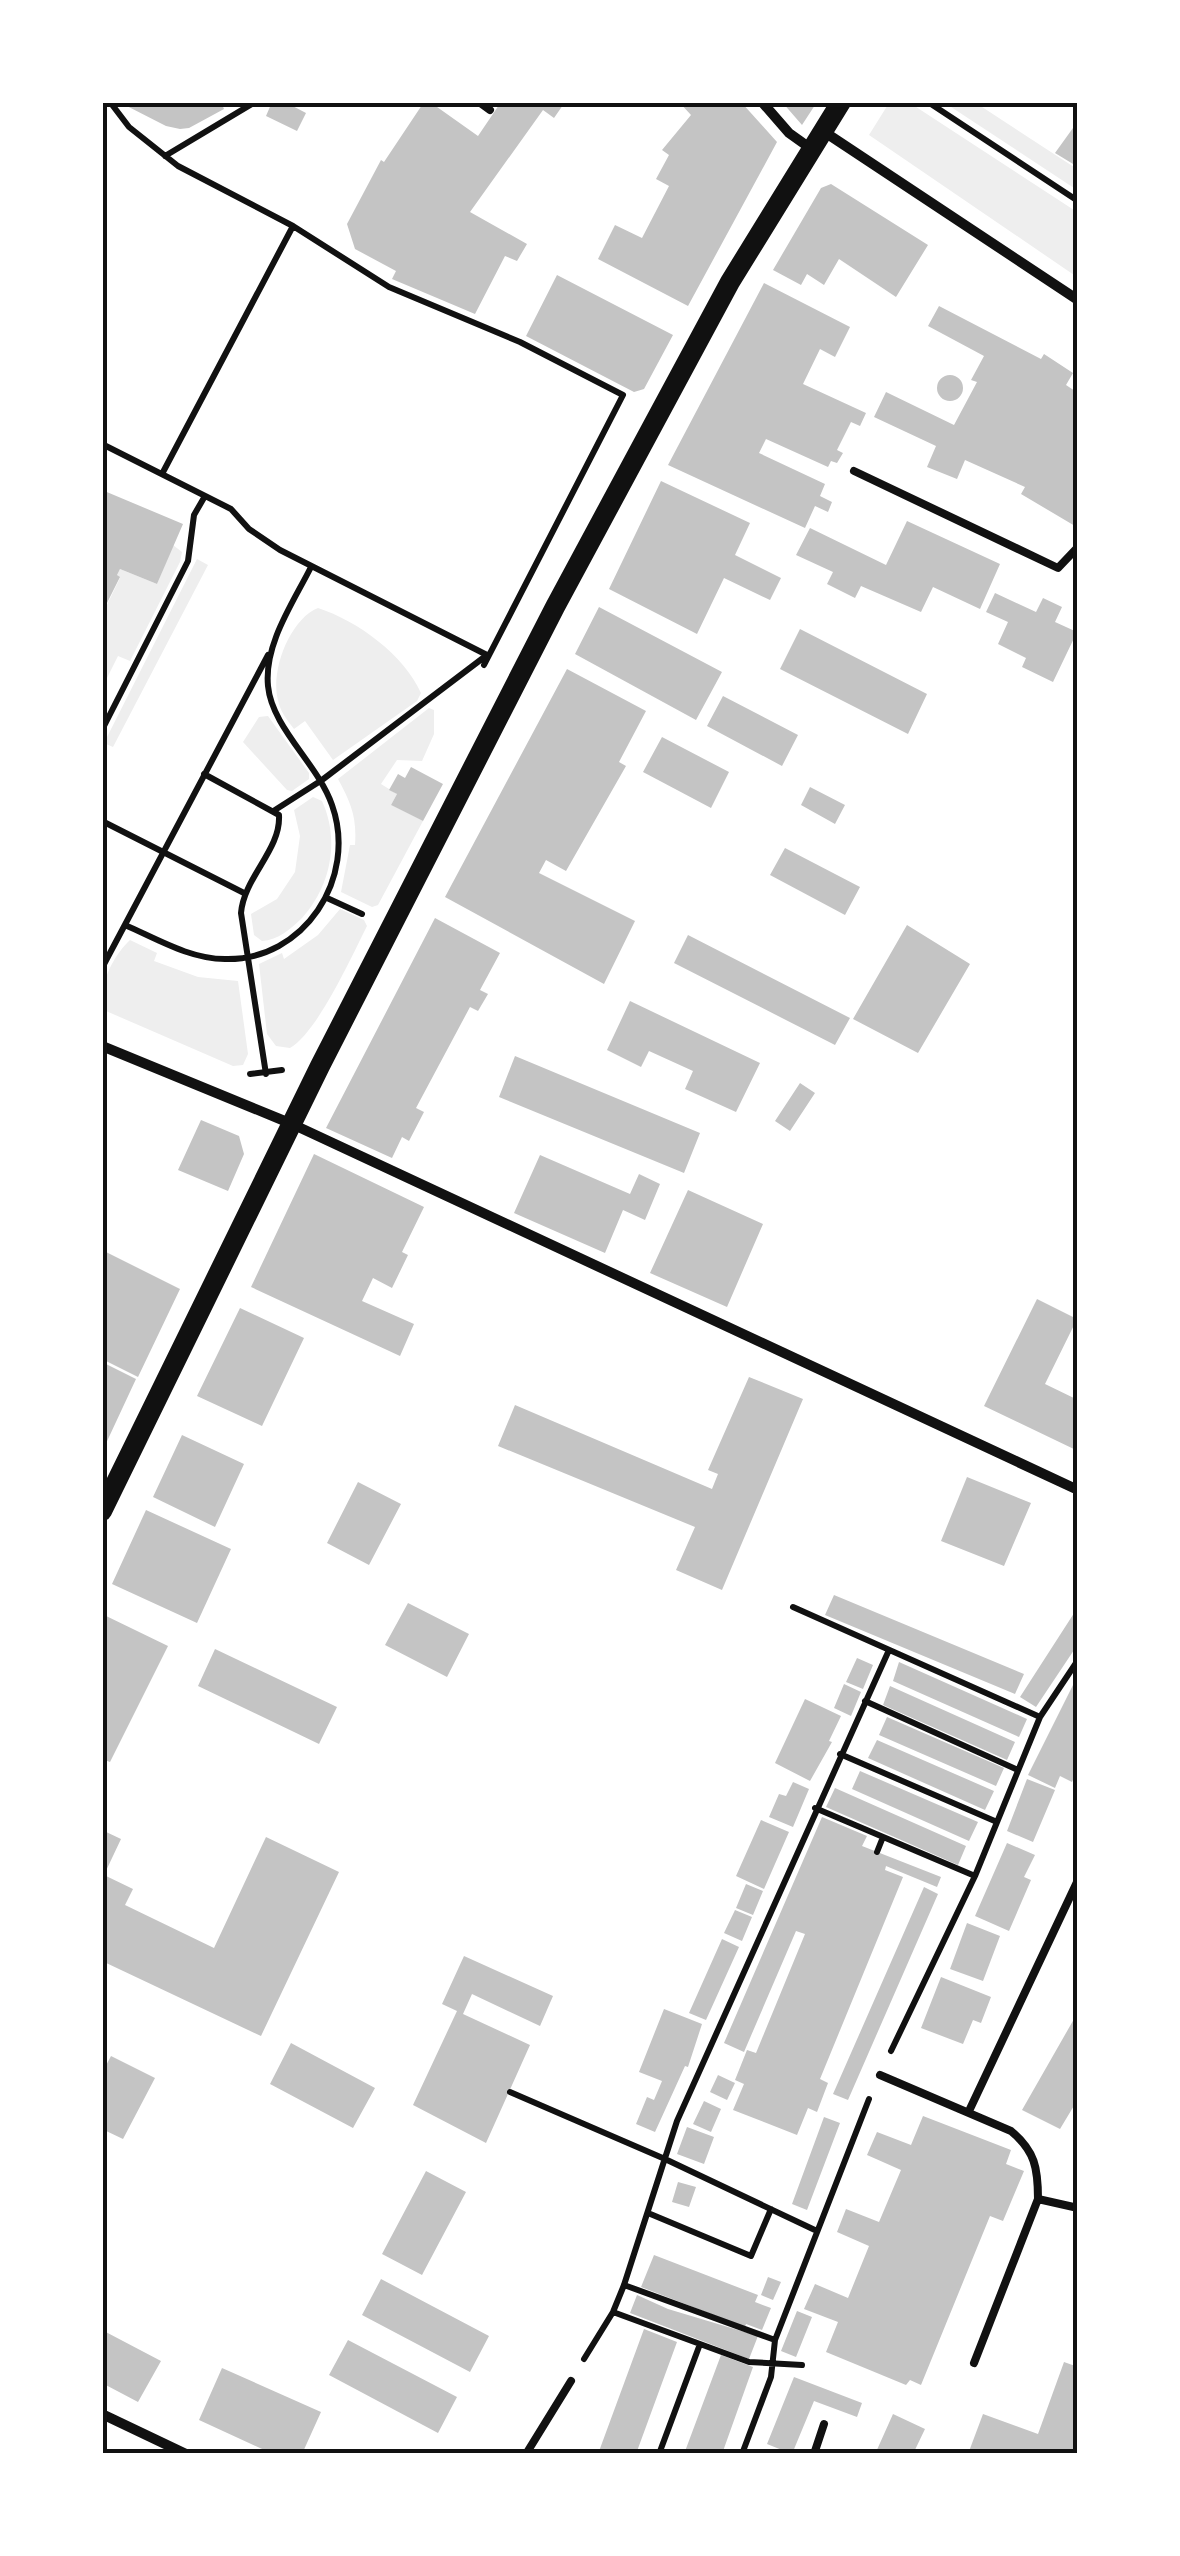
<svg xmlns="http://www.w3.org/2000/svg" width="1180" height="2556" viewBox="0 0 1180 2556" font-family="Figtree,sans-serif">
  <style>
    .green { fill: #eee }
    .building { fill: #c4c4c4 }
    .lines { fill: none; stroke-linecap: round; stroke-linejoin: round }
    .path { stroke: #111; stroke-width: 6 }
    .service { stroke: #111; stroke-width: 8 }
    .minor { stroke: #111; stroke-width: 10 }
    .secondary { stroke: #111; stroke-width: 20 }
    .neatline { fill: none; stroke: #111; stroke-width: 4 }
  </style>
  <rect width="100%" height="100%" fill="#fff"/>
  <!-- green -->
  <path class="green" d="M889 103H910L1077 212V277L869 135Z
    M945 103H976L1077 169V190Z
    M173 545 182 552 180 562 130 661 118 656 103 686V613L120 578 117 575 120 569 157 584Z
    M197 559 208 565 113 747 104 743Z
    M318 608C358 621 404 655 421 693L417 701 333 760 305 721 294 729C287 720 280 711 278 700 270 671 290 619 318 608Z
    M429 708 434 710V734L422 761 397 760 381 784 397 794 391 805 423 821 378 905 372 907 341 892 350 845H355C357 817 351 803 338 779Z
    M268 716 309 773V779L292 791 287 790 243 742 259 717Z
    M313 797 322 801C340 840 331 886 302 918 291 929 278 940 262 941L254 935 251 914 277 899 295 872 300 836 294 810Z
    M340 909 364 920 367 926C352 956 317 1033 290 1048L276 1046 267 1034 259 964 282 953 284 959 318 935Z
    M130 940 157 953 154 961 198 977 238 981 248 1054 243 1065 233 1066 106 1011C96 988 113 956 130 940Z"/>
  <!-- building -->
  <path class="building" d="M119 102H221L224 109 189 128 180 129 166 126Z
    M272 102H285L306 113 297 131 266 116Z
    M424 102H430L478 136 501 102 563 105 554 118 543 110 470 212 527 244 517 261 505 256 475 314 392 279 396 271 355 249 347 224 381 160 384 162Z
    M679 102H741L777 142 688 306 598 259 615 225 642 238 669 186 656 179 669 155 662 150 691 115Z
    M782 102H817L802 125Z
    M1078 121V167L1055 153Z
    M831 184 928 245 896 297 839 259 824 285 807 274 801 285 773 270 821 188Z
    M557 275 673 335 644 389 634 392 526 336Z
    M764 283 850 327 835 357 820 349 803 384 866 413 860 426 851 422 837 450 843 453 837 463 831 461 828 467 766 439 759 453 825 484 820 496 832 502 828 512 815 506 805 528 668 465Z
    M939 306 1041 359 1044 354 1073 373 1066 385 1078 393V521L1075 526 1021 494 1025 487 965 460 957 479 927 467 936 446 874 417 886 392 954 425 977 382 971 380 984 356 928 326Z
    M937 388a13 13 0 1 1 26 0a13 13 0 1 1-26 0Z
    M661 481 750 523 735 555 781 578 770 600 724 578 697 634 609 589Z
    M102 490 183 524 157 584 120 569 117 575 120 577 102 613Z
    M907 521 1000 564 980 609 933 587 921 612 861 586 855 598 827 584 833 572 796 555 810 528 886 565Z
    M995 593 1036 612 1043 598 1062 607 1055 622 1077 632 1053 682 1022 667 1026 658 998 644 1008 622 986 612Z
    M599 607 722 672 696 720 575 654Z
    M800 629 927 694 908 734 780 669Z
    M567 669 646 711 619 762 626 766 566 871 546 860 539 873 635 921 604 984 445 897Z
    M723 696 798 735 782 766 707 726Z
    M662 737 729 772 711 808 643 772Z
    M411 767 443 784 423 821 391 805 397 794 389 790 398 774 405 778Z
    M810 787 845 805 835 824 801 805Z
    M785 848 860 887 845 915 770 875Z
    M435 918 500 953 480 990 488 994 478 1011 470 1007 416 1108 424 1112 409 1141 402 1137 392 1158 326 1128Z
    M907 925 970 964 918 1053 853 1019Z
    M688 935 850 1018 835 1045 674 963Z
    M630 1001 760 1063 736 1112 685 1089 693 1071 649 1051 641 1067 607 1050Z
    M515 1056 700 1133 684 1173 499 1097Z
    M800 1083 815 1093 790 1131 775 1121Z
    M201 1120 239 1136 244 1154 228 1191 178 1170Z
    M314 1154 424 1207 402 1252 408 1255 392 1288 373 1278 362 1301 414 1324 400 1356 251 1287Z
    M540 1155 630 1194 639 1174 660 1184 645 1220 623 1210 605 1253 514 1213Z
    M688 1190 763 1224 727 1307 650 1273Z
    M102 1250 180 1289 138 1377 102 1359Z
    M1037 1299 1077 1319 1045 1384 1078 1400V1451L984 1406Z
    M240 1308 304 1338 262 1426 197 1396Z
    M102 1362 136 1379 102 1452Z
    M749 1377 803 1399 722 1590 676 1570 695 1527 498 1446 515 1405 712 1489 718 1474 708 1470Z
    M182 1435 244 1464 215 1527 153 1497Z
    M967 1477 1031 1503 1004 1566 941 1541Z
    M358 1482 401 1504 369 1565 327 1543Z
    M146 1510 231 1549 197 1623 112 1584Z
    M834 1595 1024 1674 1015 1694 825 1615Z
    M408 1603 469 1634 447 1677 385 1645Z
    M1078 1607V1644L1036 1707 1020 1697Z
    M102 1614 168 1646 110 1762 102 1759Z
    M215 1649 337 1707 319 1744 198 1686Z
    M857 1658 873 1665 863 1689 846 1682Z
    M899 1662 1027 1719 1019 1737 893 1681Z
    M1078 1675V1769L1072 1782 1060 1776 1055 1788 1028 1775Z
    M844 1684 861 1692 851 1716 834 1708Z
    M890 1686 1015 1742 1007 1760 883 1705Z
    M805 1699 841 1716 829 1741 832 1742 810 1781 775 1763Z
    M887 1717 1004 1768 996 1786 879 1735Z
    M877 1740 994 1791 985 1810 868 1758Z
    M860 1771 978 1822 969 1841 852 1789Z
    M1027 1779 1055 1790 1033 1842 1007 1831Z
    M793 1782 809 1789 793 1827 769 1817 779 1794 786 1796Z
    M835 1788 966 1846 958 1865 826 1807Z
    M822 1817 867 1836 862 1846 941 1877 937 1887 886 1866 885 1870 903 1877 820 2079 828 2083 817 2112 808 2108 797 2135 733 2110 744 2084 735 2080 747 2050 756 2053 805 1934 796 1931 744 2052 724 2043Z
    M761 1820 789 1832 764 1889 736 1876Z
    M102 1830 121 1839 104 1875 133 1889 125 1905 214 1948 266 1837 339 1872 261 2036 102 1961Z
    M1007 1843 1035 1855 1024 1877 1031 1880 1009 1931 975 1916Z
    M746 1884 763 1891 753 1915 736 1908Z
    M924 1887 938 1894 848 2100 833 2094Z
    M735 1910 752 1917 742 1941 724 1933Z
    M967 1923 1000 1936 983 1981 950 1969Z
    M722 1939 739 1947 706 2020 689 2013Z
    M464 1956 553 1996 540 2026 472 1994 463 2014 530 2045 486 2143 413 2105 457 2011 442 2004Z
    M941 1977 991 1997 981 2023 973 2020 963 2044 921 2028Z
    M664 2009 702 2024 688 2067 685 2066 655 2132 636 2124 647 2097 654 2100 662 2081 639 2072Z
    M1078 2012V2099L1060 2129 1022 2110Z
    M291 2043 375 2088 353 2128 270 2084Z
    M111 2056 155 2078 123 2139 102 2129V2073Z
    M718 2075 735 2083 727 2100 710 2092Z
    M704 2101 721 2109 711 2132 693 2124Z
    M923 2116 1011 2150 1006 2164 1024 2171 1003 2221 990 2216 921 2385 910 2380 906 2385 826 2352 838 2322 804 2309 815 2284 848 2298 869 2246 837 2232 846 2209 879 2222 901 2170 867 2155 877 2132 911 2145Z
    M824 2117 840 2123 807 2210 792 2204Z
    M687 2127 714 2137 704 2164 677 2154Z
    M426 2171 466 2192 422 2275 382 2254Z
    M678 2182 696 2187 689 2207 672 2202Z
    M654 2255 758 2295 755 2302 771 2308 762 2330 746 2324 745 2327 641 2287Z
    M768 2277 781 2282 773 2300 761 2295Z
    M381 2279 489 2336 470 2372 362 2315Z
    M637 2295 668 2309 758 2336 749 2359 630 2313Z
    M797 2311 812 2317 796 2357 781 2351Z
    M644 2329 677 2342 636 2454H598Z
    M102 2330 161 2361 138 2402 102 2383Z
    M348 2340 457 2397 438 2433 329 2375Z
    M721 2355 753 2367 722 2454H684Z
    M1064 2362 1078 2367V2454H968L983 2414 1038 2434Z
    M222 2368 321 2412 302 2454H273L199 2420Z
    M794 2377 862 2403 857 2417 814 2401 792 2454 767 2444Z
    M893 2414 925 2429 913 2454 876 2452Z"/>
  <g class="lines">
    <!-- path -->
    <path class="path" d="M110 102 129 127 178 166 293 226 389 287 520 342 623 395
      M928 102 1078 201
      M165 156 255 102
      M102 444 231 509 249 529 280 550 487 655 322 780 275 810
      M162 474 293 226
      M484 665 623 395
      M102 730 188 561 194 515 205 496
      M204 774 279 815C281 850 244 877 241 913L266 1074
      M102 821 244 893
      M327 898 362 914
      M125 925C157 939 190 959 225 959 304 961 358 878 332 805 318 764 272 728 268 686 264 644 293 603 311 567
      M102 968 268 655
      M250 1074 282 1070
      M793 1607 1040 1717
      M865 1701 1018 1770
      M840 1754 997 1822
      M815 1808 975 1876
      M877 1852 883 1837
      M891 2051 975 1876 1040 1717 1078 1660
      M510 2092 665 2159 817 2231
      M648 2213 751 2256 771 2209
      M624 2285 775 2340
      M613 2312 749 2362 802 2365
      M584 2359 613 2312 624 2285 677 2121 889 1650
      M659 2454 700 2344
      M742 2454 771 2377 775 2340 869 2099"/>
    <!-- service -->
    <path class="service" d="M479 102 490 110
      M854 471 1058 568 1078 547
      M880 2075 1011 2131C1035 2151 1038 2168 1038 2199
      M969 2111 1078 1880
      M974 2363 1038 2199 1078 2208
      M526 2454 571 2381
      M814 2454 824 2424"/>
    <!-- minor -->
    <path class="minor" d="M762 102 789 133 810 148
      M823 131 1078 300
      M102 1046 292 1124 1078 1490
      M102 2414 186 2454"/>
    <!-- secondary -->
    <path class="secondary" d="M102 1511 320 1066 555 607 730 282 841 102"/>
  </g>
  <!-- border -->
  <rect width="1180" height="2556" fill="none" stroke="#ffffff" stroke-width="210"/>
  <rect x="105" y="105" width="970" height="2346" class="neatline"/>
</svg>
